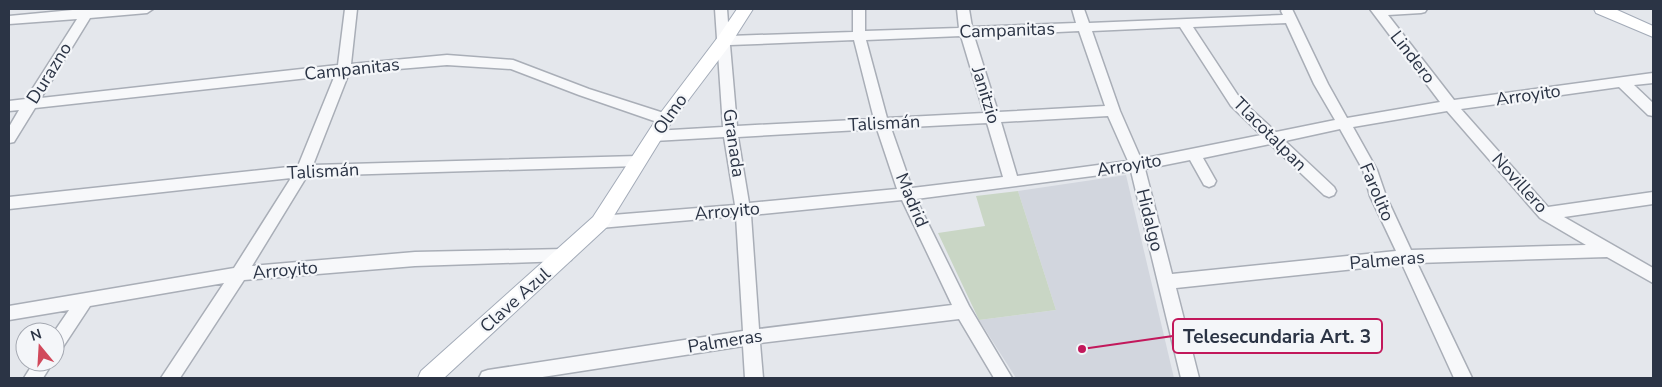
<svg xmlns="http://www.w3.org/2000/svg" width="1662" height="387" viewBox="0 0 1662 387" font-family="'Nunito Sans',sans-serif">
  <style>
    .built { fill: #d2d6de }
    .green { fill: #c9d6c5 }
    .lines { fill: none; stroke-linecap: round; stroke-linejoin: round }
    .minor-casing { stroke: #a9aeb7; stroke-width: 3 }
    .major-casing { stroke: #a3abb8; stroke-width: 2 }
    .minor { fill: #f7f8fa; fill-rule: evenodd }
    .major { fill: #fff; fill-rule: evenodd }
    .labels { text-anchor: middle; stroke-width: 4.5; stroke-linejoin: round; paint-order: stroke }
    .street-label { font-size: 18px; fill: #2b3445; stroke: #f4f6f9 }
    .leader { fill: none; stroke: #c2185b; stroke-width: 2 }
    .callout-dot { fill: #c2185b; stroke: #f4f6f9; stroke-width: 2 }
    .callout { fill: #f4f6f9; stroke: #c2185b; stroke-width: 2 }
    .callout-label { font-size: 19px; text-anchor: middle; font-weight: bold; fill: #2b3445 }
  </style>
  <rect width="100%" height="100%" fill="#e4e7ec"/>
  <!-- built -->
  <path class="built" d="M1126 175 1174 378H1016L979 320 1056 310 1018 191Z"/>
  <!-- green -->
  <path class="green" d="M1018 191 1056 310 979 320 938 233 985 226 976 196Z"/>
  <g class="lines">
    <defs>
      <path id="minor" d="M83 9H153L147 13 90 18 41 98 338 65 345 9H357L351 64 447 55 513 60 589 89 670 115 672 119 670 123H660L579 95 511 69 447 65 349 73 313 165 638 156 643 157 645 161 643 165 638 166 307 176 252 266 415 252 565 249 571 250 573 255 571 260 565 261 415 266 244 280 180 378H161L224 283 90 306 61 350 55 352 54 332 69 310 9 320V306L234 268 291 178 9 209V197L298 166 335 75 35 108 14 142 9 143V127L19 110 9 111V101L26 99 77 19 9 24V16Z
        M715 9H727L729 36 853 32V9H865V31L959 28 957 9H969L972 27 1076 23 1072 9H1084L1089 23 1283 15 1281 11 1282 9H1292L1328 84 1347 118 1440 102 1370 9H1427L1425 12 1421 13 1388 15 1454 100 1653 73V83L1634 85 1653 103V116L1648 115 1619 87 1461 109 1548 207 1653 192V204L1564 217 1653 268V283L1607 257 1417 263 1472 378H1454L1402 264 1176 288 1199 378H1181L1131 171 916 199 969 306 1012 378H994L959 319 760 343 763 378H745L743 346 536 378H479L482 372 488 370 743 331 736 216 600 228 595 226 592 222 595 218 600 216 735 205 724 137 654 141 649 140 647 136 649 132 654 131 723 127ZM1286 23 1314 84 1335 120 1276 132 1241 100 1193 27ZM1180 27 1231 106 1261 135 1141 159 1120 111 1092 31ZM1079 31 1105 106 998 112 974 36ZM961 36 984 113 887 118 866 40ZM854 40 874 119 737 126 730 45ZM1447 111 1540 218 1586 245 1411 250 1386 196 1377 170 1353 127ZM1108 116 1128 161 1017 176 1001 122ZM987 123 1003 177 912 188 891 128ZM877 129 897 189 749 203 738 137ZM1340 129 1363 170 1370 196 1396 251 1172 274 1145 169 1190 160 1204 185 1209 187 1214 185 1216 181 1203 158 1270 144 1324 195 1329 197 1334 195 1336 191 1334 187 1285 141ZM902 200 952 305 759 329 751 215Z
        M34 362H53L43 378H24Z"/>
      <path id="major" d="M737 9H753L730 45 671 123 607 227 444 378H418L421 371 593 217 659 115 718 37Z
        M1594 9H1615L1653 26V37L1596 13Z"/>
    </defs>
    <!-- minor casing -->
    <use href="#minor" class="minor-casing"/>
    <!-- major casing -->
    <use href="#major" class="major-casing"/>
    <!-- minor -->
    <use href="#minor" class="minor"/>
    <!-- major -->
    <use href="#major" class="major"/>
  </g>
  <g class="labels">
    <!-- street labels -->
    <g class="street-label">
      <text transform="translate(1007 30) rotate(-2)" y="6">Campanitas</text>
      <text transform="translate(1413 57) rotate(52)" y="6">Lindero</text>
      <text transform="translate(352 69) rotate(-6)" y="6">Campanitas</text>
      <text transform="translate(49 73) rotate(-58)" y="6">Durazno</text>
      <text transform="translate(986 95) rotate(73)" y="6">Janitzio</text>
      <text transform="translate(1528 95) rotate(-8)" y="6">Arroyito</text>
      <text transform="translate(670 114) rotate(-55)" y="6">Olmo</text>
      <text transform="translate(884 123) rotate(-3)" y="6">Talismán</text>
      <text transform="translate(1270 134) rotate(45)" y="6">Tlacotalpan</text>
      <text transform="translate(734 143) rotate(82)" y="6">Granada</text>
      <text transform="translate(1129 165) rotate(-9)" y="6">Arroyito</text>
      <text transform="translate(323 171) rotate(-3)" y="6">Talismán</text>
      <text transform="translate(1520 183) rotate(48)" y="6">Novillero</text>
      <text transform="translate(1377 192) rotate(67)" y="6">Farolito</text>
      <text transform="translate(912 200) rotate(67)" y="6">Madrid</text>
      <text transform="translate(727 211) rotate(-5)" y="6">Arroyito</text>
      <text transform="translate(1150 220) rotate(76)" y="6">Hidalgo</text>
      <text transform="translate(1387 260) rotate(-5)" y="6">Palmeras</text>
      <text transform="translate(285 270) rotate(-5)" y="6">Arroyito</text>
      <text transform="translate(515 300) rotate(-42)" y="6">Clave Azul</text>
      <text transform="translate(725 341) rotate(-9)" y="6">Palmeras</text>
    </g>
  </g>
  <!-- callouts -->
  <path class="leader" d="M1082 349L1173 336"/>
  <circle class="callout-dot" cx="1082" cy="349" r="5"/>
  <rect class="callout" x="1173" y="319" width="209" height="34" rx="5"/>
  <g class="callout-label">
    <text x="1277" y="343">Telesecundaria Art. 3</text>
  </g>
  <!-- border -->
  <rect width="1662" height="387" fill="none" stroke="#2b3445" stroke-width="20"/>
  <!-- north arrow -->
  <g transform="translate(40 347) rotate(342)"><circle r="24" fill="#f4f6f9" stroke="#a4a8b1"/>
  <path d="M0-4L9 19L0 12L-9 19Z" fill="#d1495b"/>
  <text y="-8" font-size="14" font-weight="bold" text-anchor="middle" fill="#2b3445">N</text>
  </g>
</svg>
